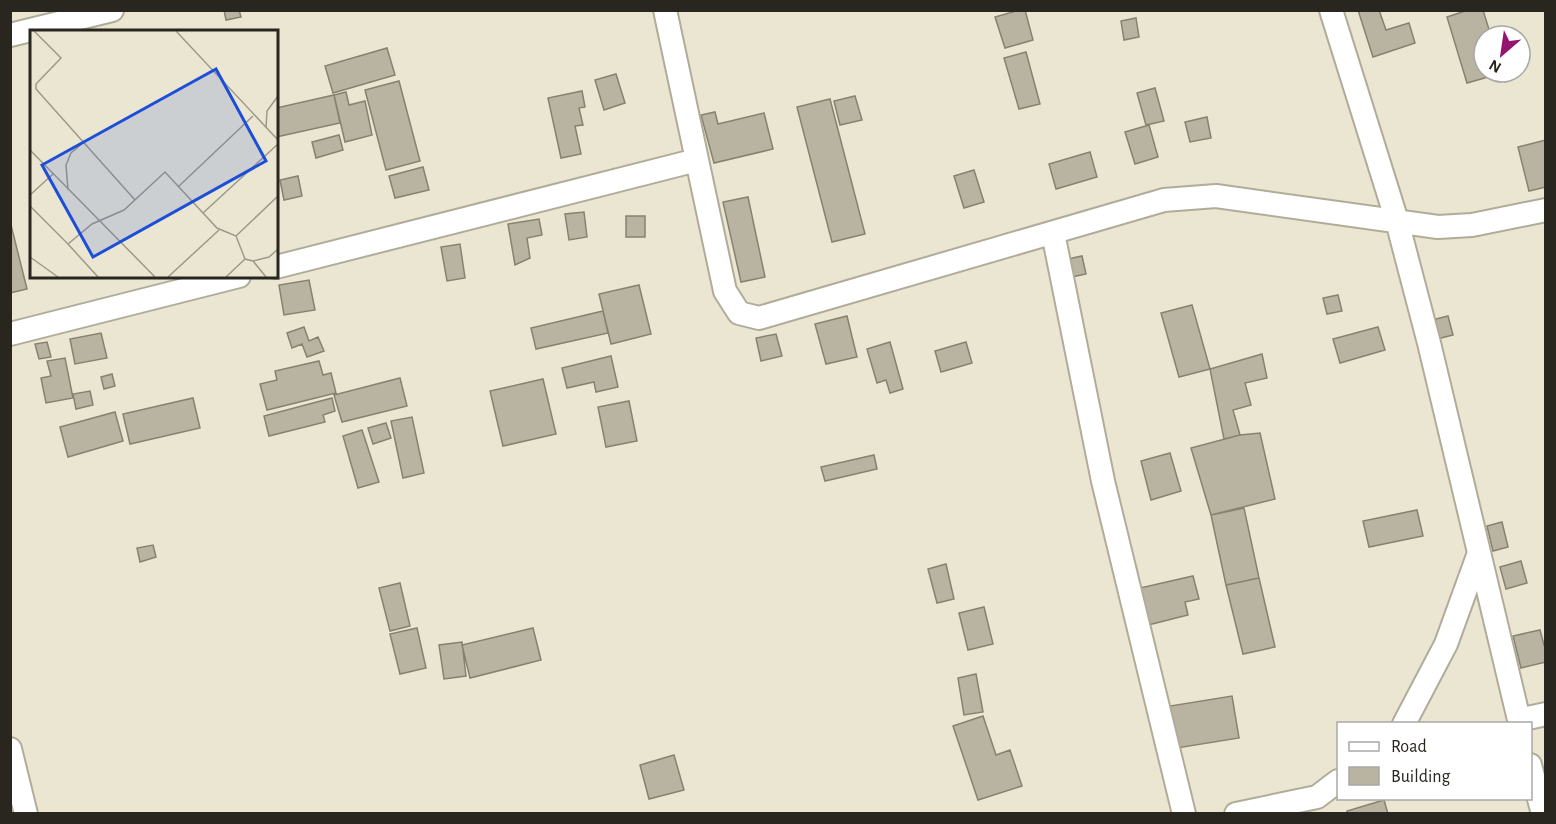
<svg xmlns="http://www.w3.org/2000/svg" width="1556" height="824" viewBox="0 0 1556 824" font-family="'Alegreya Sans',sans-serif">
  <style>
    .building { fill: #b9b4a1; stroke: #878270; stroke-width: 1.5 }
    .lines { fill: none; stroke-linecap: round; stroke-linejoin: round }
    .minor-casing { stroke: #b1ac99; stroke-width: 26 }
    .minor { stroke: #fff; stroke-width: 22 }
    .inset-road { fill: none; stroke: #9d998a; stroke-width: 1.5 }
    .view { fill: #1d4ed8; fill-opacity: 0.15; stroke: #1d4ed8; stroke-width: 3 }
    .inset-edge { fill: none; stroke: #28261e; stroke-width: 3 }
  </style>
  <rect width="100%" height="100%" fill="#ebe6d2"/>
  <!-- building -->
  <path class="building" d="M224 10H239L241 17 226 20Z
    M1020 10H1025L1033 40 1005 48 995 17Z
    M1358 10H1379L1386 30 1409 23 1415 43 1373 57Z
    M1468 10H1483L1491 36H1484V72L1502 73 1467 83 1447 17Z
    M1136 18 1139 37 1124 40 1121 21Z
    M387 48 395 75 333 93 325 66Z
    M1026 52 1040 104 1019 109 1004 58Z
    M616 74 625 103 604 110 595 80Z
    M399 81 420 161 386 170 365 90Z
    M1155 88 1164 121 1146 125 1137 93Z
    M582 91 585 107 579 108 583 125 575 126 581 154 561 158 548 98Z
    M346 92 349 105 365 101 372 135 345 142 334 95Z
    M334 95 340 123 276 137V108Z
    M855 96 862 120 840 125 834 101Z
    M830 99 865 234 832 242 797 107Z
    M715 112 718 124 764 113 773 149 714 163 701 115Z
    M1207 117 1211 138 1190 142 1185 122Z
    M1149 125 1158 157 1135 164 1125 132Z
    M339 135 343 150 316 158 312 142Z
    M1546 140V187L1529 191 1518 147Z
    M1090 152 1097 177 1056 189 1049 164Z
    M423 167 429 190 395 198 389 176Z
    M974 170 984 202 964 208 954 176Z
    M298 176 302 196 284 200 280 180Z
    M748 197 765 277 741 282 723 202Z
    M584 212 587 237 569 240 565 214Z
    M626 216H645V237H626Z
    M539 219 542 235 527 238 530 258 515 265 508 224Z
    M10 221 27 289 10 293Z
    M460 244 465 278 447 281 441 247Z
    M1082 256 1086 274 1067 278 1063 260Z
    M309 280 315 310 284 315 279 285Z
    M639 285 651 334 611 344 599 294Z
    M1338 295 1342 311 1327 314 1323 298Z
    M1192 305 1210 369 1179 377 1161 313Z
    M603 311 608 333 536 349 531 328Z
    M847 316 857 357 826 364 815 324Z
    M1448 316 1453 335 1437 339 1432 320Z
    M304 327 309 341 318 337 324 351 307 357 302 344 292 348 287 333Z
    M1378 327 1385 350 1340 363 1333 339Z
    M101 333 107 358 75 364 70 339Z
    M776 334 782 356 761 361 756 338Z
    M47 342 51 357 39 359 35 344Z
    M890 342 903 389 890 393 886 380 877 383 867 349Z
    M966 342 972 363 941 372 935 351Z
    M1262 354 1267 378 1245 383 1251 405 1233 410 1240 435 1224 439 1210 369Z
    M611 356 618 387 596 392 594 382 567 388 562 368Z
    M65 358 73 398 46 403 41 378 51 376 47 361Z
    M319 361 323 375 331 373 336 393 267 410 260 384 277 380 275 371Z
    M112 374 115 386 104 389 101 377Z
    M400 378 407 406 342 422 334 395Z
    M543 379 556 434 503 446 490 391Z
    M90 391 93 405 76 409 73 394Z
    M193 398 200 428 130 444 123 414Z
    M332 398 335 411 323 415 325 422 269 436 264 416Z
    M629 401 637 441 606 447 598 407Z
    M115 412 123 441 68 457 60 427Z
    M412 417 424 473 403 478 391 421Z
    M386 423 391 438 373 444 368 428Z
    M362 430 379 482 358 488 343 436Z
    M1260 433 1275 499 1211 515 1191 448 1240 435Z
    M1170 453 1181 491 1151 500 1141 461Z
    M874 455 877 469 825 481 821 467Z
    M1244 508 1259 578 1226 585 1211 515Z
    M1417 510 1423 536 1369 547 1363 521Z
    M1502 522 1508 547 1493 551 1487 526Z
    M153 545 156 557 140 562 137 548Z
    M1521 561 1527 583 1506 589 1500 567Z
    M946 564 954 599 937 603 928 569Z
    M1193 576 1199 599 1185 602 1188 615 1148 625 1140 588Z
    M1259 578 1275 647 1243 654 1226 585Z
    M400 583 410 626 390 631 379 588Z
    M984 607 993 644 968 650 959 613Z
    M417 628 426 668 400 674 390 634Z
    M533 628 541 660 470 678 462 645Z
    M1540 630 1546 652V662L1521 668 1513 636Z
    M462 642 466 676 444 679 439 645Z
    M976 674 983 712 964 715 958 678Z
    M1232 696 1239 738 1177 748 1170 706Z
    M983 716 996 755 1010 750 1022 786 978 800 953 726Z
    M674 755 684 790 649 799 640 765Z
    M1384 800 1388 814H1347V811Z"/>
  <g class="lines">
    <defs>
      <path id="minor" d="M665 10 725 291 739 313 759 318 1164 200 1216 196 1438 227 1472 225 1546 210
        M1331 10 1397 221 1429 343 1520 724
        M10 35 112 10
        M1053 233 1103 481 1184 814
        M276 267 697 160
        M10 334 239 276
        M1519 720 1546 714
        M1404 724 1446 644 1479 553
        M10 749 26 814
        M1530 765 1543 814
        M1236 814 1317 797 1338 781"/>
    </defs>
    <!-- minor casing -->
    <use href="#minor" class="minor-casing"/>
    <!-- minor -->
    <use href="#minor" class="minor"/>
  </g>
  <!-- overview -->
  <g transform="translate(30 30)">
    <rect width="248" height="248" fill="#ebe6d2"/>
    <path class="inset-road" d="M4 1 31 28 6 54V59L105 170M146 1 248 110M236 98 237 81 248 66M0 120 125 247M149 156 223 86M38 160 36 135 41 123 54 112M0 165 23 144M0 176 38 214M173 183 248 114M206 206 248 166M0 227 28 247M223 231 239 227 248 219M68 247 38 214 62 194 94 180 135 142 187 198 206 206 215 229 223 231 236 247M138 247 189 200M196 247 215 229"/>
    <path class="view" d="M186 39 236 131 63 227 12 135Z"/>
    <rect width="248" height="248" class="inset-edge"/>
  </g>
  <!-- border -->
  <rect width="1556" height="824" fill="none" stroke="#28261e" stroke-width="24"/>
  <!-- legend -->
  <rect x="1337" y="722" width="195" height="78" fill="#ffffff" stroke="#a9a8a5" stroke-width="1.5"/>
  <rect x="1349" y="742" width="30" height="9" fill="#ffffff" stroke="#a9a8a5" stroke-width="1.5"/>
  <text x="1391" y="752" font-size="18" fill="#28261e">Road</text>
  <rect x="1349" y="767" width="30" height="18" fill="#b9b4a1" stroke="#a9a8a5" stroke-width="1.5"/>
  <text x="1391" y="782" font-size="18" fill="#28261e">Building</text>
  <!-- north arrow -->
  <g transform="translate(1502 54) rotate(209)"><circle r="28" fill="#ffffff" stroke="#a9a8a5" stroke-width="1.5"/>
  <path d="M0-4.5L10 22L0 15L-10 22Z" fill="#931570"/>
  <text y="-9" font-size="16" font-weight="bold" text-anchor="middle" fill="#28261e">N</text>
  </g>
</svg>
